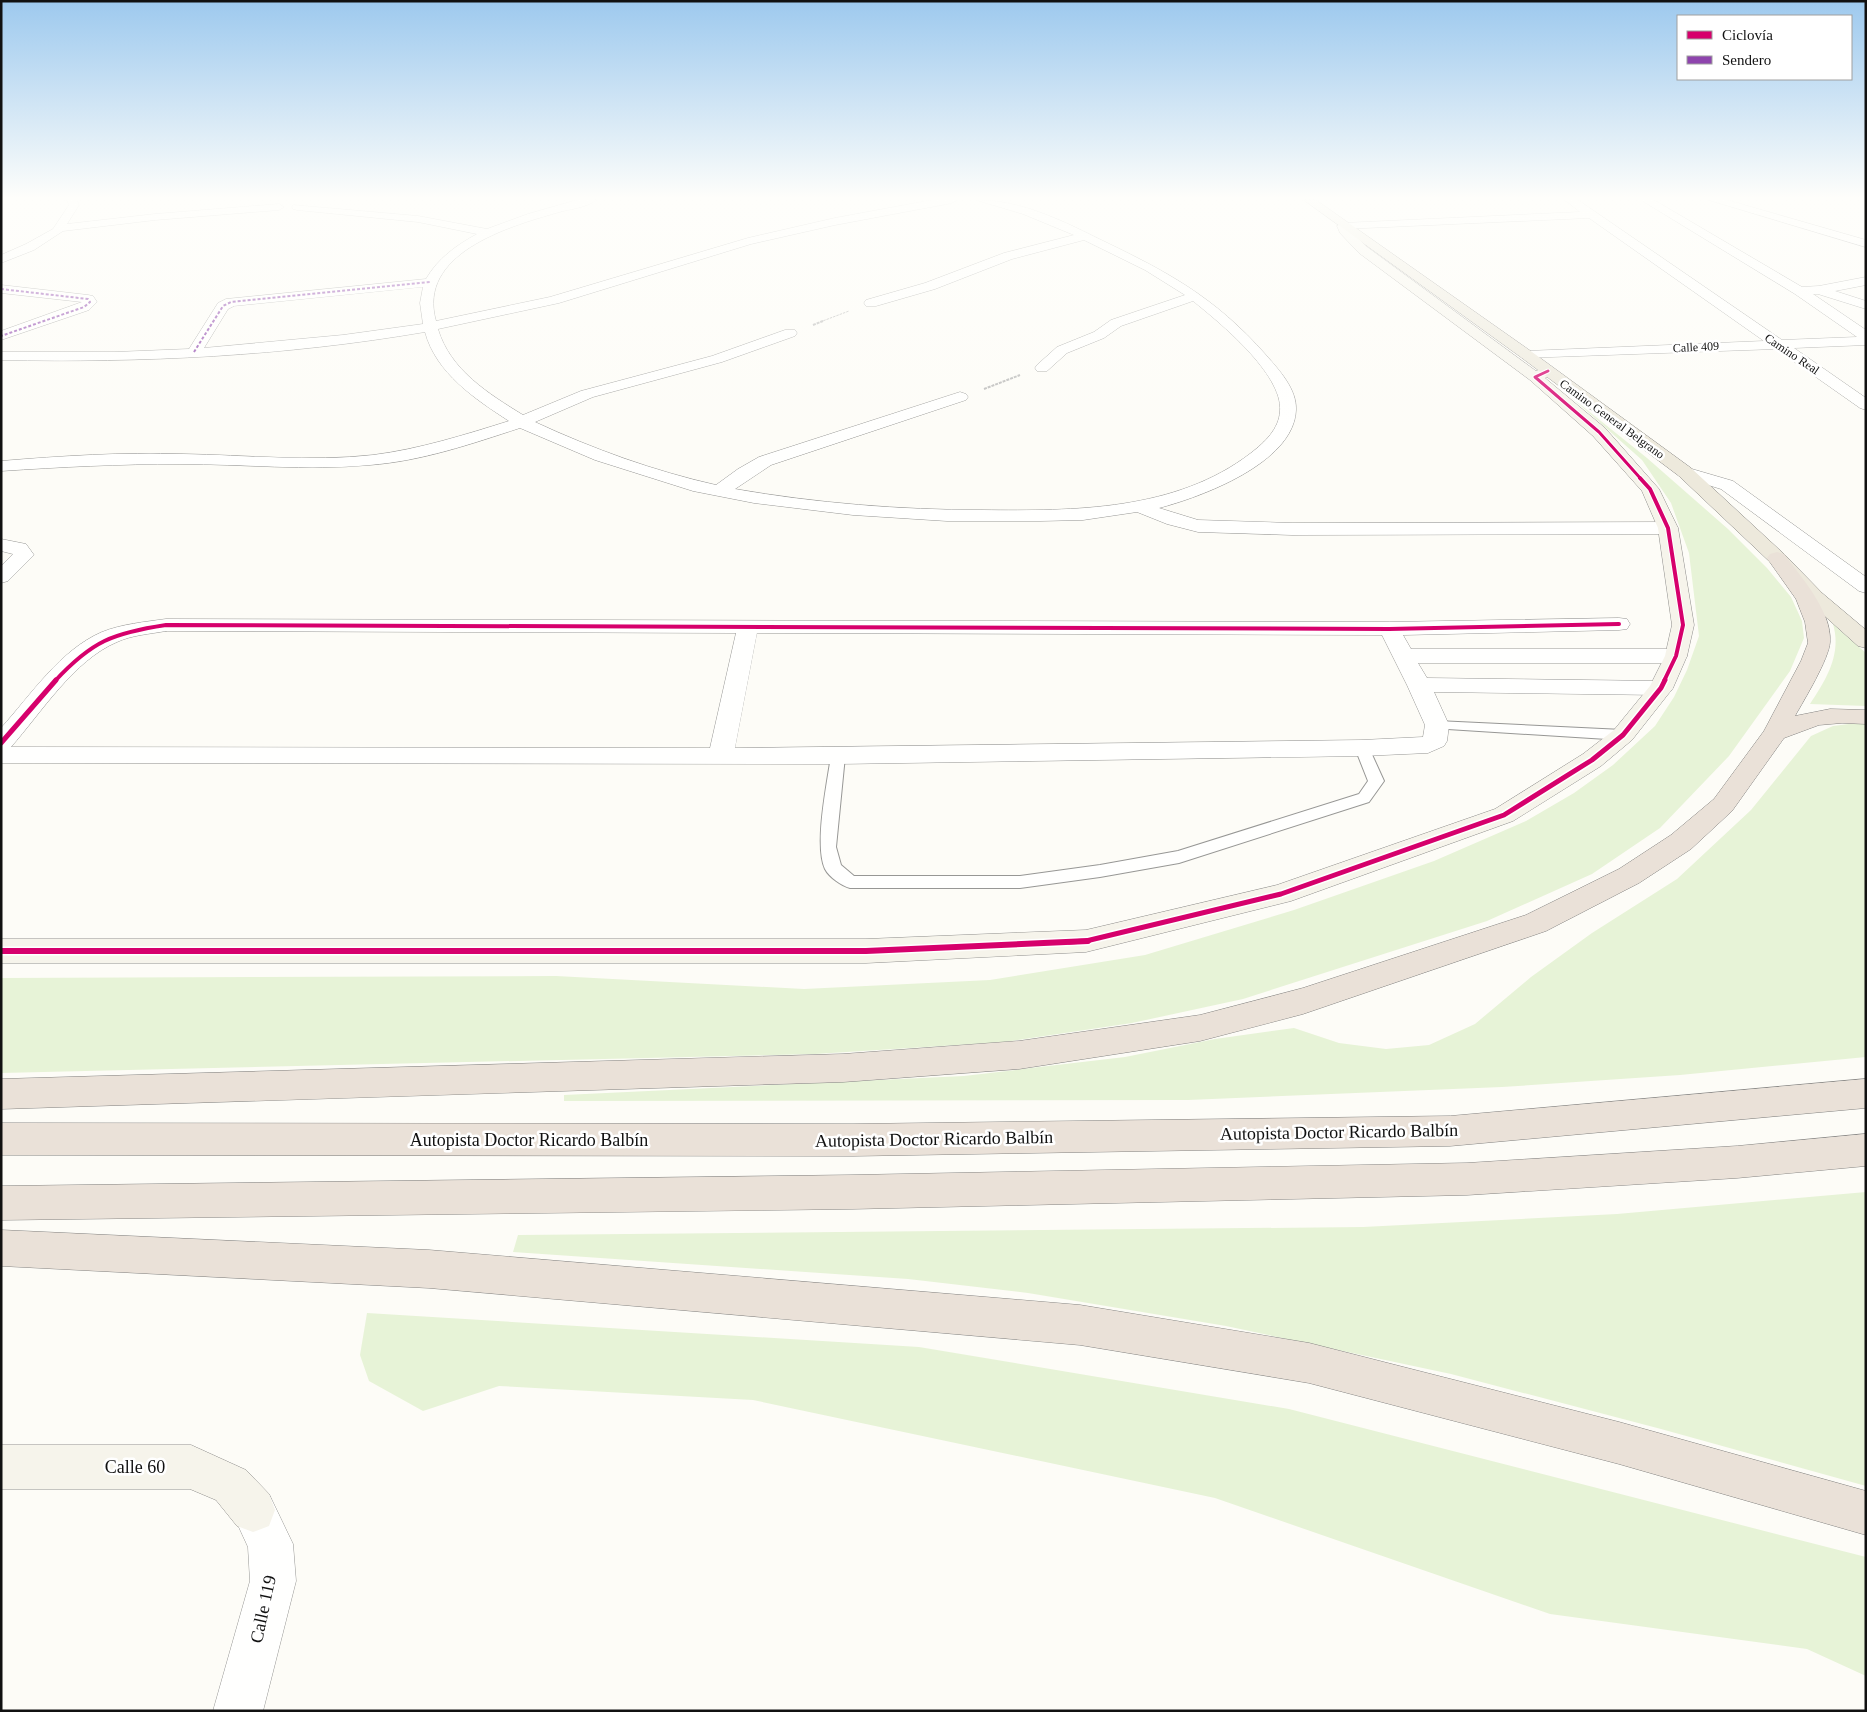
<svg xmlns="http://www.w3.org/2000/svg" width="1867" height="1712" viewBox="0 0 1867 1712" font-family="'Times New Roman',serif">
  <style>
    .green { fill: #e7f3d7 }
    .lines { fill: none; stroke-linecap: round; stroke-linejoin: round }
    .lane-casing { stroke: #979795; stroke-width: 2 }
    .street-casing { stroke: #979795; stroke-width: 1 }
    .secondary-casing { stroke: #8e8d8b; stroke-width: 1 }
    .primary-casing { stroke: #858482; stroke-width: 1 }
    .highway-casing { stroke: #858482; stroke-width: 1 }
    .path-far1 { stroke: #b9b9b8; stroke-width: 1; stroke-dasharray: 2.5 1; stroke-linecap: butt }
    .path { stroke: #b9b9b8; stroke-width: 2; stroke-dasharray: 3 1; stroke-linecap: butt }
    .lane { fill: #fffffe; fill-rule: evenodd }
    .street { fill: #fffffe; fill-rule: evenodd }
    .secondary { fill: #f6f4eb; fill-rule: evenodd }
    .primary { fill: #ede9dc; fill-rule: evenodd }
    .highway { fill: #eae1d8; fill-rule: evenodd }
    .quiet { stroke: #8e44ad; stroke-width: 2; stroke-dasharray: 3 2; stroke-linecap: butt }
    .cycleway-far3-casing { stroke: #fff; stroke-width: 5 }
    .cycleway-far2-casing { stroke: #fff; stroke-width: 6 }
    .cycleway-far1-casing { stroke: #fff; stroke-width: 8 }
    .cycleway-casing { stroke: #fff; stroke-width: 9 }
    .cycleway-far3 { stroke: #d6006c; stroke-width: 3 }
    .cycleway-far2 { stroke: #d6006c; stroke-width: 4 }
    .cycleway-far1 { stroke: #d6006c; stroke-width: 5 }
    .cycleway { stroke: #d6006c; stroke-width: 6 }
    .labels { text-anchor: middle; stroke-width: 5; stroke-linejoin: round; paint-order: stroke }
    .far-street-label { font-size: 12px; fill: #111; stroke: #fff }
    .near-street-label { font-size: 18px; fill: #111; stroke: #fff }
  </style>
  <rect width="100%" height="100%" fill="#fdfcf7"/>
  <!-- green -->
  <path class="green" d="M1571 397 1647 458 1728 529 1767 568 1791 597 1802 621 1804 638 1790 671 1729 756 1660 828 1592 874 1487 921 1243 999 1132 1023 1005 1042 815 1054 1 1073V978L556 976 804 989 990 980 1145 955 1294 910 1434 861 1526 821 1574 793 1613 765 1655 726 1674 697 1687 670 1699 636 1689 553 1671 503 1642 460Z
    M1833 624 1866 653V706L1810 704C1826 680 1842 654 1833 624Z
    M1857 723 1866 724V1057L1680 1075 1502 1087 1188 1100 564 1101V1095L964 1076 1125 1057 1215 1039 1294 1028 1339 1043 1386 1049 1429 1045 1475 1024 1531 977 1592 933 1677 879 1751 810 1811 736 1833 726Z
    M1866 1192V1486L1661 1429 1451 1374 1226 1326 1028 1293 908 1279 513 1252 518 1235 1363 1227 1617 1214Z
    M367 1313 919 1347 1289 1409 1866 1557V1676L1807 1649 1550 1614 1215 1498 753 1400 499 1386 423 1411 369 1381 360 1355Z"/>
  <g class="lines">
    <defs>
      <path id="lane" d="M1437 721 1623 730 1628 732 1630 735 1628 738 1623 740 1432 728 1430 725 1432 722Z
        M1362 743 1367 745 1369 748 1384 781 1369 802 1179 863 1100 877 1020 888H850C842 886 829 877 825 869 814 845 827 784 831 756L833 753H843L845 756 836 847 841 865 854 876H1020L1100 865 1178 851 1359 794 1368 781 1355 748 1357 745Z"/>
      <path id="street" d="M67 200H77L79 205 67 224 155 214 279 204 284 207 279 210 155 220 63 231 34 250 1 263V255L26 244 53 229 69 205Z
        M577 200H596C587 208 568 209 556 213 507 227 417 254 436 321L550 297 748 238 835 218 932 200H957L952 203 835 225 751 244 559 303 438 329C450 370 489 394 523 415L581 391 712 356 785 330H795L797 333 795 336 722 362 593 397 535 422C593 449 654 471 716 485L738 469 759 457 960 392 966 394 968 397 966 400 771 465 735 489C816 503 900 510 983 510 1074 511 1176 511 1251 453 1265 442 1279 429 1280 411 1283 374 1219 322 1193 301L1121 326 1104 338 1067 353 1047 371H1037L1035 368 1037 365 1057 347 1094 332 1111 320 1185 295 1145 270 1084 240 1012 259 935 289 876 306H866L864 303 866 300 925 283 1004 253 1074 235 1023 214 976 200C1019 200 1059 219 1097 238 1166 271 1214 296 1266 355 1279 370 1297 389 1296 410 1294 463 1201 497 1159 508L1198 520 1292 523 1668 522 1675 524 1678 528 1675 532 1668 534 1292 535 1198 532 1167 524 1137 512 1083 520 1040 521H947L853 515 754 503 693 491 595 460 520 428C471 444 422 461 370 465 306 471 243 464 180 464 120 464 61 467 1 471V461C62 456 123 452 183 454 246 455 310 462 373 455 420 449 464 435 509 421 475 399 436 373 425 332 285 356 143 363 1 360V352H115L189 349 218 303 226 299 426 279C438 258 457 245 477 234L418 222 297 210 293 209 292 207 293 205 418 216 487 229 528 214ZM423 287 420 303 423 324 343 335 204 348 228 309 234 306Z
        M1565 200H1578L1782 340 1857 337 1795 294 1641 200H1654L1802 287 1819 286 1866 277V285L1835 291 1866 301V309L1818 294H1813L1866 330V345L1794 348 1866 398V410L1860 408 1776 349 1522 358 1520 355 1522 352 1527 351 1764 341 1589 218 1343 229 1337 226 1343 223 1580 212Z
        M1709 200H1727L1866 240V247Z
        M1 285 88 295 93 296 97 302 89 310 1 340V331L82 302 1 293Z
        M1685 467 1733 481 1866 577V593L1859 591 1721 489 1679 476 1676 472 1679 468Z
        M1 539 26 544 34 555 8 581 1 583V566L13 554 1 551Z
        M1619 618 1627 619 1630 624 1627 629 1619 630 1403 635 1411 649H1676L1684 651 1687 656 1684 661 1676 663H1418L1427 678 1661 681 1669 683 1673 688 1669 693 1661 695 1434 692 1449 725 1447 741 1444 746 1428 753 1362 756 838 764 1 763V728C31 695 60 650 102 632 122 624 145 622 166 619L1389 622ZM166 631 736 633 710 748 11 747C41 713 74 660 117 642 132 635 150 634 166 631ZM757 633 1382 635 1407 685 1425 725 1423 737 1362 740 735 748Z
        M253 1488 269 1494 293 1544 296 1581 263 1711H213L250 1581 248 1547 231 1510 237 1494Z"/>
      <path id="secondary" d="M1343 223 1347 224 1350 230 1367 247 1536 371 1548 366 1553 368 1556 371 1545 378 1605 428 1659 489 1678 528 1694 625 1687 656 1673 688 1632 740 1601 766 1513 821 1291 901 1086 952 866 963H1V939H866L1086 930 1277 885 1495 809 1583 754 1614 730 1650 686 1665 656 1672 625 1658 528 1642 491 1593 436 1530 380 1359 253 1340 233 1337 226Z
        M1 1445H191L246 1470 269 1494 275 1510 269 1526 253 1532 237 1526 216 1500 190 1489H1Z"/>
      <path id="primary" d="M1304 200H1316L1532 352 1691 468 1784 554 1822 593 1866 630V648L1858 646 1808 601 1770 562 1679 476 1522 358Z"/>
      <path id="highway" d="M1777 552 1784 554C1801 577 1832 611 1830 642 1829 659 1804 700 1795 716L1830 709 1866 710V724L1842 723 1819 725 1784 738 1732 811 1691 849 1639 883 1546 931 1303 1014 1200 1041 1019 1069 843 1082 1 1109V1079L843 1054 1019 1041 1200 1015 1303 988 1526 915 1619 869 1671 835 1714 799 1764 731 1801 661 1808 643 1805 622 1796 599 1767 558 1770 554Z
        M1866 1079V1108L1450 1146 853 1156 1 1155V1123L853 1124 1450 1116Z
        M1866 1134V1166L1737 1178 1467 1195 852 1209 1 1220V1186L852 1175 1467 1163 1737 1146Z
        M1 1230 429 1250 1080 1305 1309 1343 1619 1422 1866 1491V1535L1619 1464 1309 1383 1080 1345 429 1288 1 1266Z"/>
    </defs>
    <!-- lane casing -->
    <use href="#lane" class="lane-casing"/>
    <!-- street casing -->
    <use href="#street" class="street-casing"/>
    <!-- secondary casing -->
    <use href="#secondary" class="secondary-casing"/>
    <!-- primary casing -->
    <use href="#primary" class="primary-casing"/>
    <!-- highway casing -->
    <use href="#highway" class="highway-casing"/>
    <!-- path-far1 -->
    <path class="path-far1" d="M820 322 849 311"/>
    <!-- path -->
    <path class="path" d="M813 325 823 321
      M984 389 1020 375"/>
    <!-- lane -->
    <use href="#lane" class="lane"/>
    <!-- street -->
    <use href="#street" class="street"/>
    <!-- secondary -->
    <use href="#secondary" class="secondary"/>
    <!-- primary -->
    <use href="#primary" class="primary"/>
    <!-- highway -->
    <use href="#highway" class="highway"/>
    <!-- quiet -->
    <path class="quiet" d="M1 289 88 299 90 302 84 307 1 336
      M194 352 223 306 231 302 430 282"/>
    <defs>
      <path id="cycleway-far3" d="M1548 371 1535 377 1599 432 1641 479"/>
      <path id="cycleway-far2" d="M1640 478 1650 489 1668 528 1683 625 1676 656 1664 681
        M55 681C92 641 113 633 166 625L1389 629 1619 624"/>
      <path id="cycleway-far1" d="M1 743 56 680
        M1069 942 1086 941 1281 894 1504 815 1592 760 1623 735 1661 688 1665 680"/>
      <path id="cycleway" d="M1 951H866L1088 941"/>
    </defs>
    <!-- cycleway-far3 casing -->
    <use href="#cycleway-far3" class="cycleway-far3-casing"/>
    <!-- cycleway-far2 casing -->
    <use href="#cycleway-far2" class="cycleway-far2-casing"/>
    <!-- cycleway-far1 casing -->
    <use href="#cycleway-far1" class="cycleway-far1-casing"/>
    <!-- cycleway casing -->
    <use href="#cycleway" class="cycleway-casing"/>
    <!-- cycleway-far3 -->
    <use href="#cycleway-far3" class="cycleway-far3"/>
    <!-- cycleway-far2 -->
    <use href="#cycleway-far2" class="cycleway-far2"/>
    <!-- cycleway-far1 -->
    <use href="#cycleway-far1" class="cycleway-far1"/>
    <!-- cycleway -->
    <use href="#cycleway" class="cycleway"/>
  </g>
  <!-- sky -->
  <linearGradient id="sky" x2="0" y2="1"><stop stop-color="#9dc9ee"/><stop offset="0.45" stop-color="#fefefb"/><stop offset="1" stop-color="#fefefb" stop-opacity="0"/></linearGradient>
  <rect width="1867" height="440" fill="url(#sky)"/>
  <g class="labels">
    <!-- far-street labels -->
    <g class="far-street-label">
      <text transform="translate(1696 347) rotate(-3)" y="4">Calle 409</text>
      <text transform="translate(1792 354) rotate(34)" y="4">Camino Real</text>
      <text transform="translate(1612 419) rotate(36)" y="4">Camino General Belgrano</text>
    </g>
    <!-- near-street labels -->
    <g class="near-street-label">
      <text transform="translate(1339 1132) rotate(-1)" y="6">Autopista Doctor Ricardo Balbín</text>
      <text transform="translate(934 1139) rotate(-1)" y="6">Autopista Doctor Ricardo Balbín</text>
      <text x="529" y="1146">Autopista Doctor Ricardo Balbín</text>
      <text x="135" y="1473">Calle 60</text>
      <text transform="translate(263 1609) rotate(-78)" y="6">Calle 119</text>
    </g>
  </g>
  <!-- border -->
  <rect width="1867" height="1712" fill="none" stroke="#111111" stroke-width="5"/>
  <!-- legend -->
  <rect x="1677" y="15" width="175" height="65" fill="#ffffff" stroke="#a0a0a0"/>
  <rect x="1687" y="31" width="25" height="8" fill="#d6006c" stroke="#a0a0a0"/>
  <text x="1722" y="40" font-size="15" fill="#111111">Ciclovía</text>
  <rect x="1687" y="56" width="25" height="8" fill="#8e44ad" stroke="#a0a0a0"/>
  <text x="1722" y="65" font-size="15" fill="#111111">Sendero</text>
</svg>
